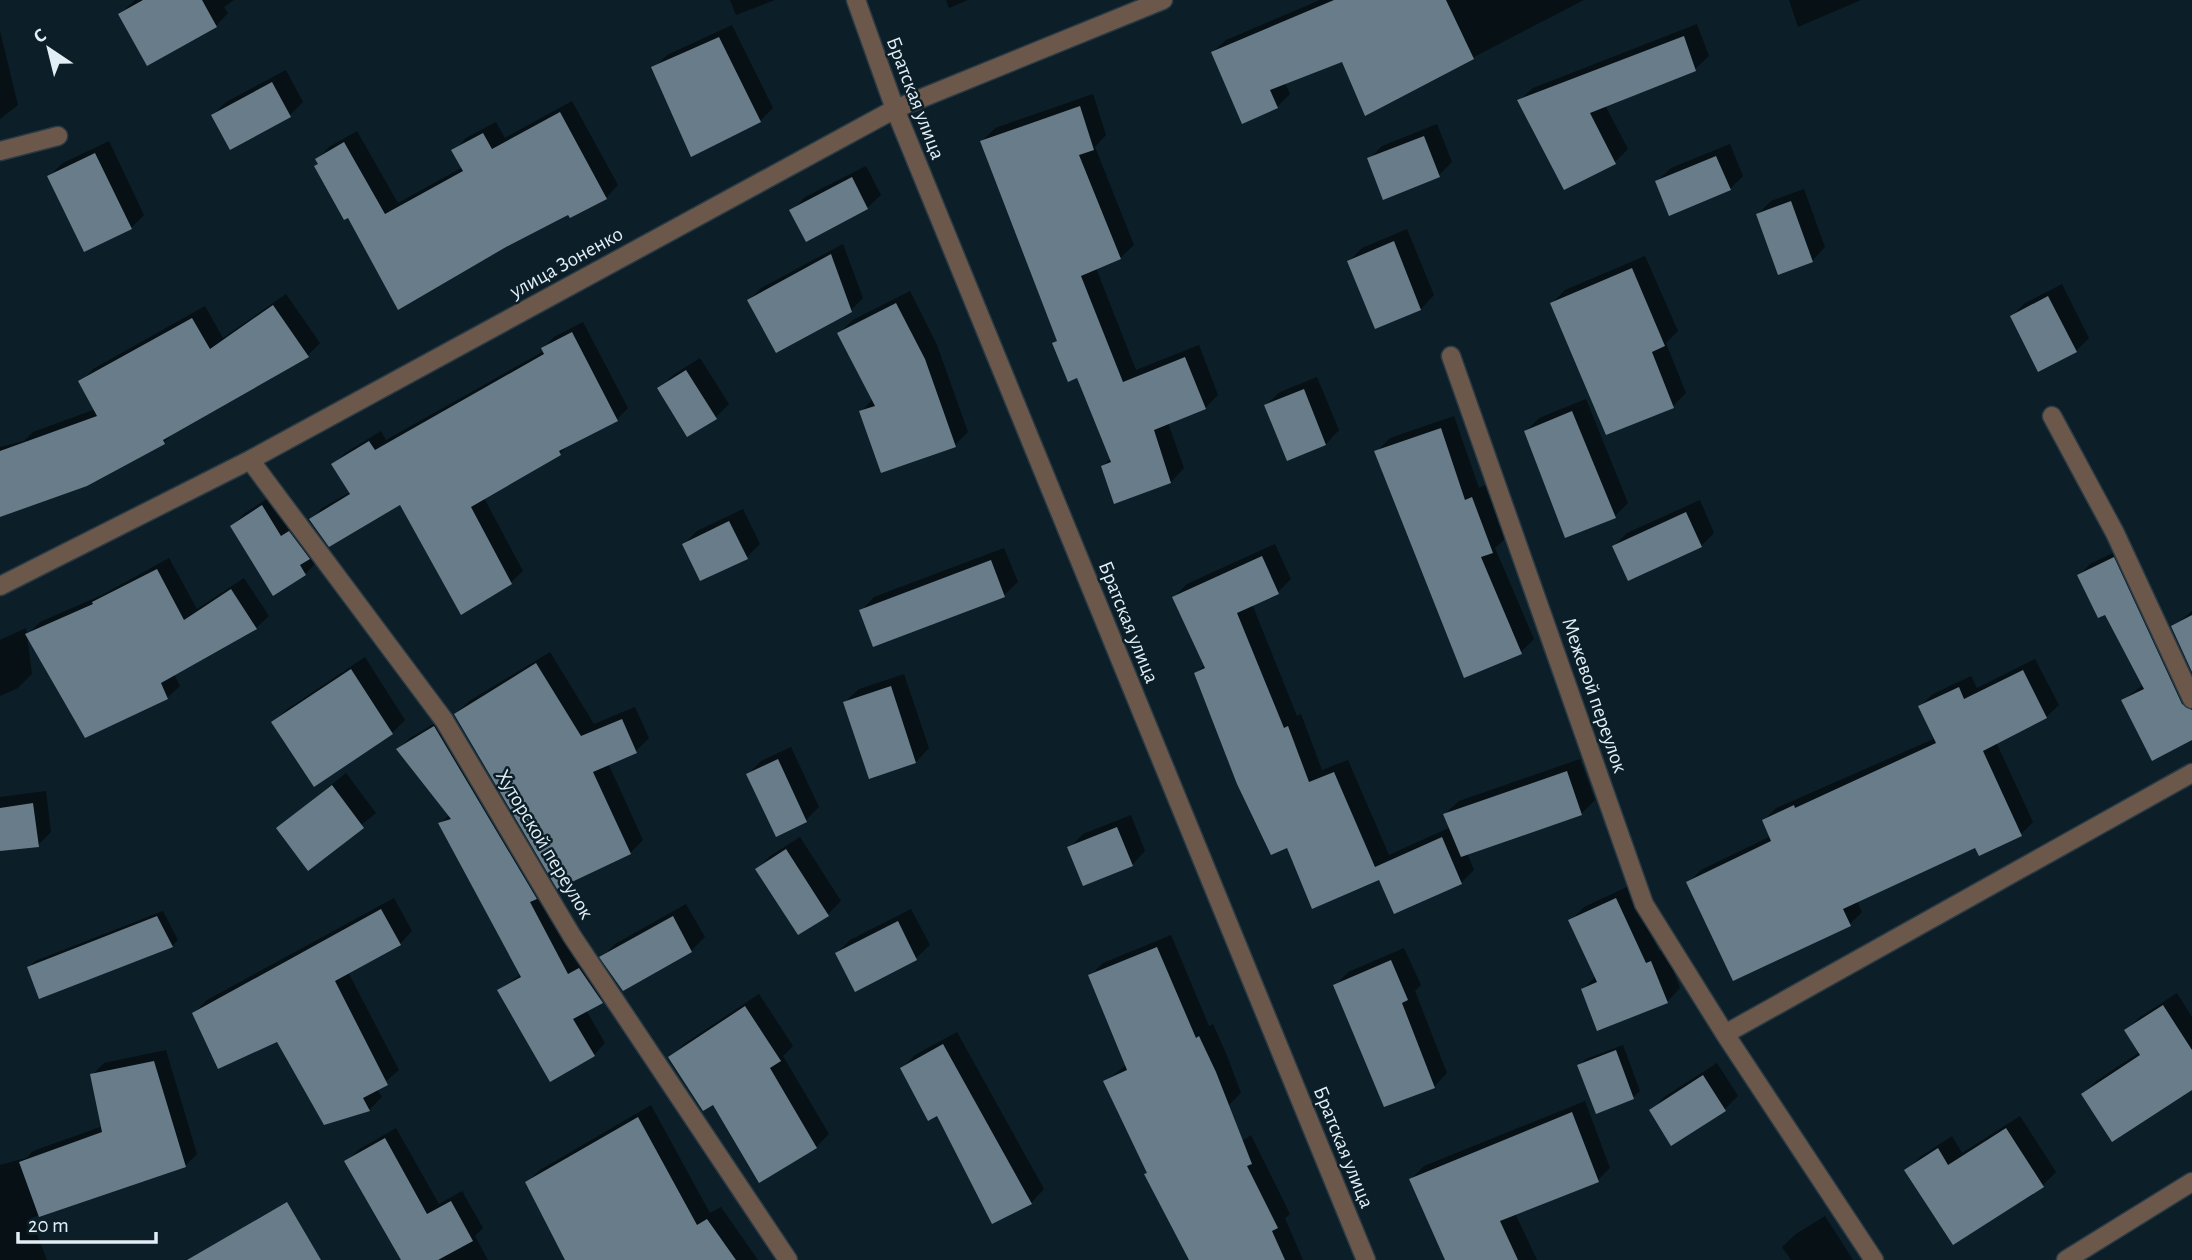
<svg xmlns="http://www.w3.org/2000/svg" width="2192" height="1260" viewBox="0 0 2192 1260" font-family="'Alegreya Sans',sans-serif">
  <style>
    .shadow { fill: #0007 }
    .building { fill: #687d89 }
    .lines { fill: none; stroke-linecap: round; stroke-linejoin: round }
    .lane-casing { stroke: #2a3b45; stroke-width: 21 }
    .street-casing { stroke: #2a3b45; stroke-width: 21 }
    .lane { stroke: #6c584a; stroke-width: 18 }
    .street { stroke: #6c584a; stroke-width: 18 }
    .labels { text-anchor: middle; stroke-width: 5; stroke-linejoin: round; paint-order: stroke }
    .street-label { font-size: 21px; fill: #e2eef5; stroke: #0c1e28 }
  </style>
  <rect width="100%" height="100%" fill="#0c1e28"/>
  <!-- shadow -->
  <path class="shadow" d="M135 0H234L224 7 228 13 216 26 120 14Z
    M730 0H775L736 15Z
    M946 0H968L949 8Z
    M1320 0H1584L1366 113 1342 59 1285 83 1290 94 1277 107 1213 52 1226 40Z
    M1789 0H1861L1798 27Z
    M1697 24 1709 56 1695 69 1605 105 1628 149 1615 162 1519 101 1533 88Z
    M732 25 773 108 760 121 654 68 667 55Z
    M0 31 18 105 0 119Z
    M286 70 303 102 290 115 231 147 213 115 226 102Z
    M1093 94 1106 135 1095 147 1134 245 1120 258 1096 268 1136 370 1199 345 1218 395 1205 408 1168 423 1184 468 1171 482 1103 466 1111 458 1078 376 1058 340 982 141 995 128Z
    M572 101 618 185 606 198 568 212 399 307 317 159 329 147 357 131 398 203 463 167 454 151 466 138 496 122 505 138Z
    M1437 124 1452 162 1439 175 1369 159 1382 146Z
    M109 141 144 215 131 228 49 176 63 163Z
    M1730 144 1743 176 1730 189 1657 181 1671 168Z
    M866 166 881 195 867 208 806 240 792 210 805 197Z
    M1804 189 1825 247 1812 261 1758 214 1771 201Z
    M1407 229 1434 295 1421 309 1376 326 1349 261 1362 248Z
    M843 244 863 298 851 310 749 300 761 288Z
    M1645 256 1678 331 1666 343 1686 393 1673 406 1552 303 1565 290Z
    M2062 284 2089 338 2076 351 2012 316 2025 303Z
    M910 291 937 345 968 432 955 445 861 412 873 399 839 333 853 320Z
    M286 294 320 343 308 355 175 432 164 442 86 485 0 517V447L24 441 33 432 96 409 81 382 93 369 205 306 223 338Z
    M583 322 628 408 617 419 570 444 560 453 484 498 523 571 511 582 462 612 400 503 311 520 322 508 350 492 333 465 345 453 381 431 386 440 544 351 543 348 554 337Z
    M700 358 729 404 716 417 687 435 659 389 672 376Z
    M1317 377 1339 430 1326 444 1288 459 1266 405 1280 392Z
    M1586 399 1628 503 1615 516 1526 431 1539 418Z
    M1454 416 1479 488 1485 485 1506 538 1495 548 1534 639 1521 652 1377 451 1390 438Z
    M276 493 318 561 305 574 232 526 245 513Z
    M1700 500 1714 533 1701 546H1614L1627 533Z
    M743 509 760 544 747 557 684 544 697 531Z
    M1275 544 1291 579 1278 592 1252 604 1297 716 1301 714 1322 770 1348 760 1389 855 1451 827 1445 814 1459 801 1580 759 1595 800 1581 814 1467 853 1474 870 1461 883 1380 878 1288 846 1196 673 1205 665 1174 597 1187 584Z
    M2125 547 2192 688V738L2123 700 2143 685 2106 612 2079 575 2090 564Z
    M1004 548 1018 582 1004 595 861 611 874 597Z
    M169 558 197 609 244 578 269 616 256 628 174 674 180 686 167 698 28 634 40 622 102 595Z
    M2192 611V668L2173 627Z
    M26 628 32 674 18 688 0 696V640Z
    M550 652 594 724 635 707 649 738 636 751 608 763 643 840 630 853 456 714 469 701Z
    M365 657 405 720 392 733 273 723 286 710Z
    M2035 659 2059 705 2046 717 1996 742 2033 822 2021 834 1976 846 1857 901 1862 912 1850 924 1688 883 1701 870 1771 836 1764 820 1776 808 1936 738 1920 706 1933 694 1971 676 1977 688Z
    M904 674 929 748 916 762 845 702 859 689Z
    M447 716 613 990 586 1010 605 1043 594 1055 499 991 521 974 440 824 449 815 398 749 410 738Z
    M791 747 819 807 806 820 748 774 761 761Z
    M346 773 376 813 308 868 278 828Z
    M46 791 51 832 38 845 0 849V797Z
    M1131 815 1145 851 1132 865 1069 848 1083 834Z
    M800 837 841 901 828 914 799 933 757 869 770 856Z
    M1629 886 1659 951 1665 949 1680 988 1667 1002 1583 989 1596 976 1571 920 1584 907Z
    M394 898 412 931 400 944 348 972 399 1070 377 1089 382 1097 369 1110 278 1040 194 1013 207 1000Z
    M686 904 705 937 691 951 623 989 602 957 615 944Z
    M911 909 930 945 916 958 855 990 837 953 850 940Z
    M163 911 178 940 172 946 29 967 35 961Z
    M1171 935 1209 1026 1213 1024 1228 1058 1241 1093 1228 1106 1105 1082 1127 1064 1090 976 1103 963Z
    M1404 948 1421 985 1415 991 1447 1073 1434 1087 1335 986 1348 972Z
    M2177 993 2192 1017V1088L2083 1094 2096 1081 2140 1052 2126 1030 2140 1017Z
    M759 994 793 1046 783 1056 829 1134 816 1147 713 1103 670 1058 684 1044Z
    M957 1032 1044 1189 1031 1203 993 1221 938 1114 902 1068 915 1055Z
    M1623 1045 1640 1091 1633 1097 1597 1111 1579 1065 1586 1059Z
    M166 1050 197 1154 185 1166 31 1218 47 1260H0V1165L26 1158 33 1151 103 1126 92 1075 104 1063Z
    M1717 1063 1738 1096 1725 1109 1651 1111 1664 1097Z
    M1585 1101 1610 1168 1598 1180 1515 1213 1537 1260H1446L1411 1179 1424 1166Z
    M651 1105 710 1213 721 1207 758 1260H577L527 1182 540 1170Z
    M2020 1116 2056 1172 2043 1185 1907 1170 1920 1157 1952 1136 1962 1153Z
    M396 1128 439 1204 462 1191 483 1228 475 1236 488 1260H403L347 1161 358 1150Z
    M1251 1135 1290 1214 1285 1218 1303 1260H1191L1174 1189Z
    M1825 1216 1853 1260H1791L1782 1247 1796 1234Z"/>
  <!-- building -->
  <path class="building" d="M143 0H202L217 27 147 66 118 14Z
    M1334 0H1446L1474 59 1365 116 1342 62 1270 90 1278 108 1242 124 1211 52Z
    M1684 36 1696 71 1590 113 1616 164 1564 190 1517 100Z
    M719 37 761 122 691 157 651 67Z
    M272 82 291 117 230 150 211 115Z
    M1080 106 1094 150 1079 155 1121 259 1081 276 1123 382 1185 357 1206 409 1154 430 1171 483 1114 504 1101 466 1111 462 1077 378 1068 382 1052 343 1057 341 980 141Z
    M560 112 607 199 570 218 568 215 506 247 398 310 348 218 344 220 314 166 318 164 315 159 344 142 385 214 463 171 451 150 483 133 492 149Z
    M1424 136 1440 177 1383 200 1367 158Z
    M95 153 132 229 84 252 47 176Z
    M1716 156 1731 190 1669 216 1655 181Z
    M852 177 868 209 806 242 789 210Z
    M1791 201 1813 262 1778 275 1756 214Z
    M1394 241 1421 310 1375 329 1347 261Z
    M831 254 852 312 776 353 747 300Z
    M1632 268 1665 346 1652 352 1674 408 1606 435 1550 303Z
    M2048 296 2077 352 2038 372 2010 316Z
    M896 303 925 359 956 447 881 473 859 411 875 406 837 333Z
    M273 305 309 357 163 440 165 444 87 486 0 517V451L97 416 78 381 192 318 210 349Z
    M572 332 618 421 559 451 561 455 471 507 512 584 461 615 400 505 329 547 309 519 350 494 331 464 369 441 375 450 544 354 541 348Z
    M686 370 717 419 687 437 657 388Z
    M1304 389 1326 445 1287 461 1264 405Z
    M1572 411 1616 518 1565 538 1524 431Z
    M1441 428 1465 500 1472 497 1493 553 1481 557 1522 654 1464 678 1374 451Z
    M262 505 281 536 289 531 310 559 300 565 306 575 273 596 230 526Z
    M1686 512 1702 547 1628 581 1612 546Z
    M729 521 748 559 700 581 682 544Z
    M1262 556 1279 594 1237 613 1284 728 1288 726 1309 782 1334 772 1375 867 1442 837 1462 884 1394 914 1379 880 1312 909 1287 848 1271 855 1237 784 1194 673 1205 668 1172 597Z
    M2114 557 2182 704 2192 710V740L2152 761 2121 700 2144 689 2105 615 2098 618 2077 575Z
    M991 560 1005 597 873 647 859 610Z
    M157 569 184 620 231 589 257 629 161 683 168 699 85 738 25 634 93 604 92 602Z
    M2192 615V672L2171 626Z
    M536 663 581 736 622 719 637 753 593 772 631 854 557 889 454 714Z
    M351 669 393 734 314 787 271 722Z
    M2023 670 2047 718 1983 751 2022 836 1979 856 1975 848 1843 909 1851 926 1733 981 1686 882 1771 841 1762 820 1794 805 1795 808 1936 743 1918 706 1959 687 1964 699Z
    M891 686 916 763 869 779 843 702Z
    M434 726 537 899 530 902 568 974 579 968 603 1003 573 1019 595 1056 550 1082 497 990 521 977 438 823 451 819 396 749Z
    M778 759 807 822 776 837 746 774Z
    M1567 771 1582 815 1461 857 1443 814Z
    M332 785 364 828 308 871 276 828Z
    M33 803 39 847 0 851V808Z
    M1117 827 1133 866 1083 886 1067 847Z
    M786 849 829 916 798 935 755 869Z
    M1616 898 1646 963 1651 961 1668 1003 1597 1031 1581 989 1597 982 1568 920Z
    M381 909 401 945 335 981 388 1085 363 1098 370 1111 324 1125 277 1042 218 1069 192 1013Z
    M157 916 173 947 39 999 27 967Z
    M673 916 692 952 623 991 599 957Z
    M898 921 917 960 855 992 835 953Z
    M1157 947 1196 1038 1199 1036 1216 1072 1252 1164 1247 1166 1278 1228 1272 1231 1285 1260H1189L1144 1174 1147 1173 1103 1081 1127 1070 1088 975Z
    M1391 960 1408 1000 1402 1003 1435 1088 1384 1107 1333 985Z
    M2163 1005 2192 1050V1090L2112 1142 2081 1094 2140 1055 2124 1030Z
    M745 1006 781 1061 770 1068 817 1148 759 1183 713 1105 703 1111 668 1057Z
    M943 1044 1032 1204 992 1224 937 1116 928 1121 900 1068Z
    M1616 1050 1634 1099 1596 1114 1577 1065Z
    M154 1061 186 1167 39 1217 19 1162 102 1132 90 1074Z
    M1703 1075 1726 1111 1671 1146 1649 1110Z
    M1572 1112 1599 1182 1500 1221 1518 1260H1445L1409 1179Z
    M638 1117 697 1225 707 1219 736 1260H565L525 1182Z
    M2006 1128 2044 1187 1953 1245 1904 1170 1938 1148 1948 1165Z
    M385 1138 427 1214 451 1201 473 1241 438 1260H401L344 1161Z
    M287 1202 321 1260H187Z"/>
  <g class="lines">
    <defs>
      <path id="lane" d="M0 151 58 136
        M2052 416 2115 533 2192 699"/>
      <path id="street" d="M856 0 895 109 1366 1260
        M1451 356 1644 904 1725 1034 1874 1260
        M250 460 444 720 572 936 788 1260
        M0 586 250 460 895 109 1163 0
        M1725 1034 2192 773
        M2066 1260 2192 1182"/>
    </defs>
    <!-- lane casing -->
    <use href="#lane" class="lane-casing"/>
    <!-- street casing -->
    <use href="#street" class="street-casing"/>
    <!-- lane -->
    <use href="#lane" class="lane"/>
    <!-- street -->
    <use href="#street" class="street"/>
  </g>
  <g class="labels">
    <!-- street labels -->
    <g class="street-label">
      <text transform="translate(916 98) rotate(69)" y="7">Братская улица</text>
      <text transform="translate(566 262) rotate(-29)" y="7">улица Зоненко</text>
      <text transform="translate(1129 622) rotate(68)" y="7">Братская улица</text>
      <text transform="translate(1595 695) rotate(71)" y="7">Межевой переулок</text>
      <text transform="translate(545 844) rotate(59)" y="7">Хуторской переулок</text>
      <text transform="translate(1344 1147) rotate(68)" y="7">Братская улица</text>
    </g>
  </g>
  <!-- north arrow -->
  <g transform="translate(49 49) rotate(325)" stroke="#0c1e28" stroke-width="5" paint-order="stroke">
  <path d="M0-5L12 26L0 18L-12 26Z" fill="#e2eef5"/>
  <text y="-10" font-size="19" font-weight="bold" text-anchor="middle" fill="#e2eef5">С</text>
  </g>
  <!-- scale -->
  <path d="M18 1232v10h138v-10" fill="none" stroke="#e2eef5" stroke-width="3.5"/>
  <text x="28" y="1232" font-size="21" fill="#e2eef5" stroke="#0c1e28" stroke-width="5" paint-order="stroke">20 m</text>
</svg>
